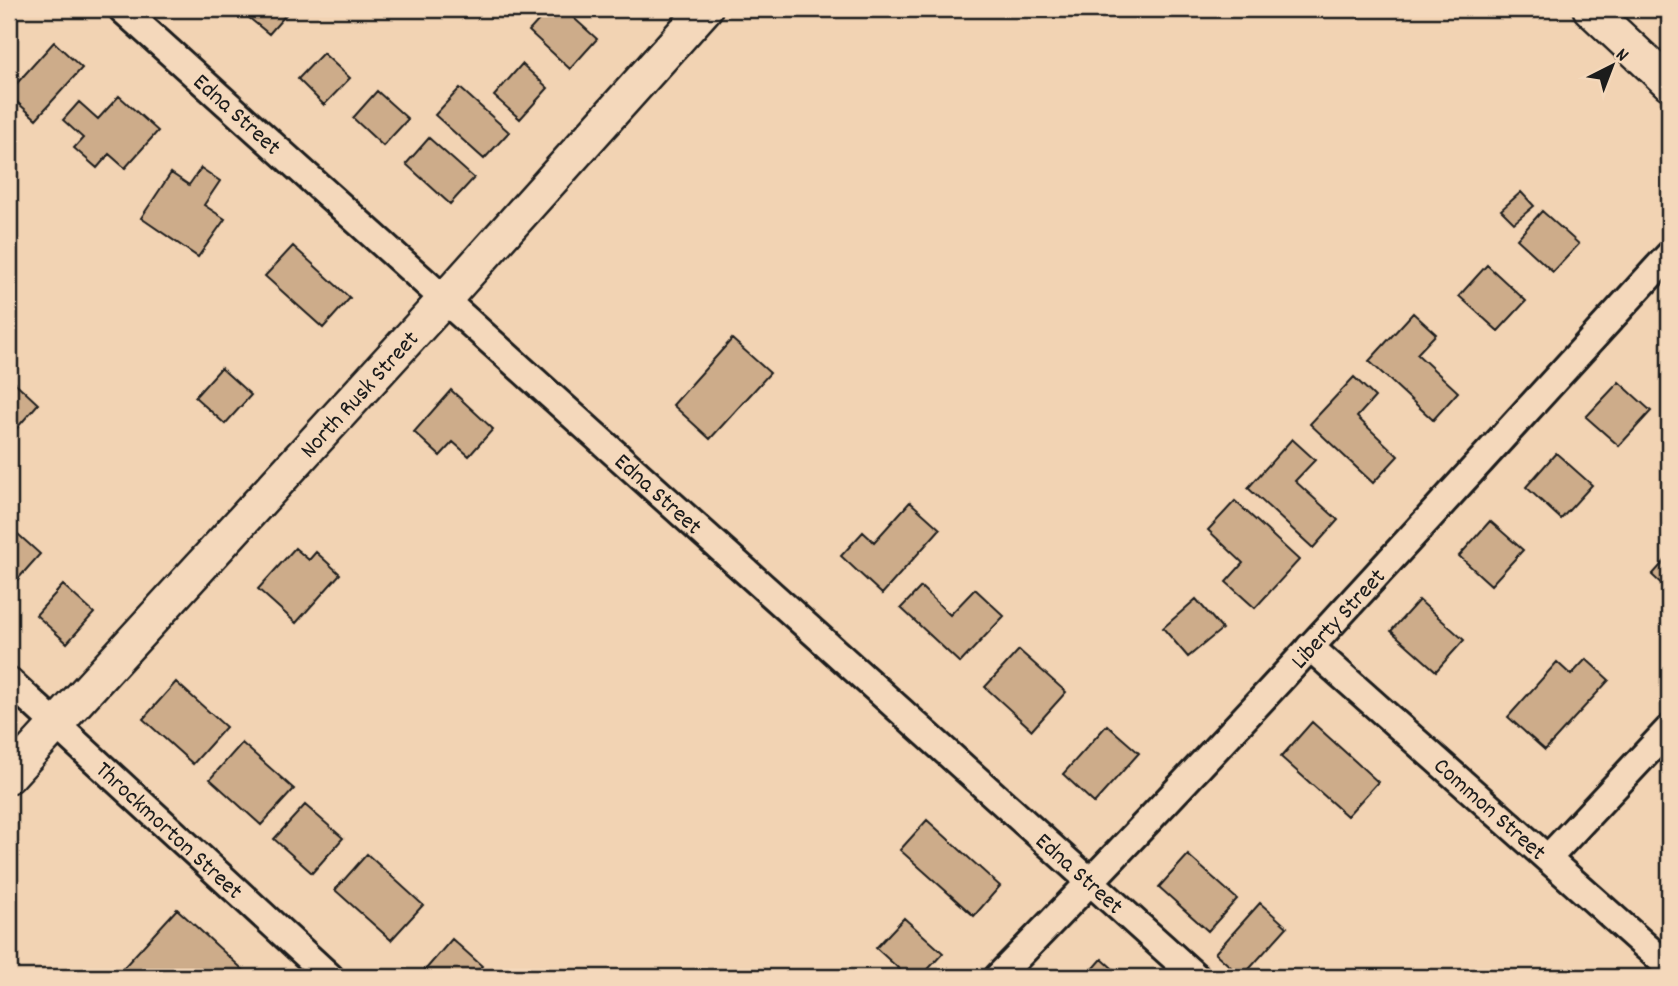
<svg xmlns="http://www.w3.org/2000/svg" width="1678" height="986" viewBox="0 0 1678 986" font-family="Dekko,sans-serif">
  <style>
    .building { fill: #cdac8a; stroke: #1c1c1c; stroke-width: 2 }
    .lines { fill: none; stroke-linecap: round; stroke-linejoin: round }
    .minor-casing { stroke: #1c1c1c; stroke-width: 32 }
    .tertiary-casing { stroke: #1c1c1c; stroke-width: 38 }
    .minor { stroke: #f4d8bb; stroke-width: 26 }
    .tertiary { stroke: #f4d8bb; stroke-width: 33 }
    .labels { text-anchor: middle; stroke-width: 5; stroke-linejoin: round; paint-order: stroke }
    .street-label { font-size: 24px; fill: #1c1c1c; stroke: #f4d8bb }
  </style>
  <rect width="100%" height="100%" fill="#f2d3b3"/>
  <filter id="ink" filterUnits="userSpaceOnUse"><feTurbulence type="fractalNoise" baseFrequency=".0143" numOctaves="2"/><feDisplacementMap in="SourceGraphic" scale="14" xChannelSelector="R" yChannelSelector="G"/><feConvolveMatrix kernelMatrix="1 2 1 2 8 2 1 2 1" color-interpolation-filters="sRGB"/></filter>
  <g filter="url(#ink)">
    <!-- building -->
    <path class="building" d="M255 9H291L269 34 248 17Z
      M549 9H564L597 39 570 69 529 31Z
      M54 42 82 68 36 119 9 95V92Z
      M323 53 350 78 324 105 298 79Z
      M522 64 548 88 520 119 494 96Z
      M460 88 509 132 484 159 435 115Z
      M377 91 408 119 383 146 353 118Z
      M119 96 158 131 125 168 109 154 97 168 74 148 83 138 63 120 79 102 98 119Z
      M429 138 474 178 450 204 406 164Z
      M201 168 220 181 204 205 225 219 198 257 141 218 171 173 189 185Z
      M1521 192 1534 206 1514 223 1501 210Z
      M1542 211 1579 244 1553 272 1517 239Z
      M293 246 350 298 323 328 265 276Z
      M1487 265 1526 301 1498 331 1459 296Z
      M1413 313 1436 334 1417 354 1458 392 1433 420 1369 361Z
      M732 339 770 373 710 439 673 405Z
      M221 368 251 395 225 424 195 397Z
      M9 377 38 404 9 437Z
      M1354 377 1375 397 1357 417 1398 456 1373 483 1310 424Z
      M1619 382 1651 411 1619 446 1586 417Z
      M451 390 493 429 469 456 453 442 440 456 414 432Z
      M1292 439 1315 460 1295 481 1338 520 1313 548 1248 488Z
      M1556 453 1592 485 1561 519 1526 487Z
      M1235 501 1299 560 1255 608 1226 582 1243 563 1208 530Z
      M910 502 940 529 882 594 841 556 863 532 874 542Z
      M1490 521 1523 550 1491 585 1459 556Z
      M9 526 40 554 9 589Z
      M295 548 309 560 316 552 340 574 296 623 258 589Z
      M1669 556V591L1652 575Z
      M63 585 94 613 67 643 36 615Z
      M921 587 950 615 975 589 1004 616 960 663 901 608Z
      M1196 599 1222 629 1188 657 1163 628Z
      M1419 600 1464 640 1436 671 1391 631Z
      M1019 650 1066 692 1032 730 985 687Z
      M1586 659 1609 680 1545 750 1508 717 1557 662 1571 675Z
      M176 682 226 727 193 764 143 719Z
      M1312 722 1378 782 1347 816 1281 757Z
      M1107 725 1139 753 1094 803 1063 774Z
      M242 743 294 789 261 825 210 779Z
      M305 805 343 838 312 873 274 839Z
      M927 820 1000 886 974 916 900 850Z
      M367 854 423 905 391 940 335 890Z
      M1188 855 1237 899 1208 931 1159 887Z
      M1260 903 1287 927 1242 977 1215 953Z
      M177 909 251 977H115Z
      M904 918 943 953 921 977H908L876 948Z
      M452 939 482 966 472 977H419Z
      M1102 959 1122 977H1086Z"/>
    <g class="lines">
      <defs>
        <g id="minor">
          <path id="s1" d="M122 9 1196 977"/>
          <path id="s2" d="M1310 647 1669 967"/>
          <path id="s3" d="M9 681 330 977"/>
          <path d="M1548 858 1669 729"/>
          <path id="s4" d="M998 977C1228 742 1447 497 1669 255"/>
        </g>
        <g id="tertiary">
          <path d="M1590 9 1669 83"/>
          <path id="s5" d="M9 776 444 300 705 9"/>
        </g>
      </defs>
      <!-- minor casing -->
      <use href="#minor" class="minor-casing"/>
      <!-- tertiary casing -->
      <use href="#tertiary" class="tertiary-casing"/>
      <!-- minor -->
      <use href="#minor" class="minor"/>
      <!-- tertiary -->
      <use href="#tertiary" class="tertiary"/>
    </g>
  </g>
  <g class="labels">
    <!-- street labels -->
    <g class="street-label">
      <text dy="8" stroke="none"><textPath href="#s1" startOffset="156">Edna Street</textPath></text>
      <text dy="8" stroke="none"><textPath href="#s5" startOffset="518">North Rusk Street</textPath></text>
      <text dy="8" stroke="none"><textPath href="#s1" startOffset="723">Edna Street</textPath></text>
      <text dy="8" stroke="none"><textPath href="#s4" startOffset="494">Liberty Street</textPath></text>
      <text dy="8" stroke="none"><textPath href="#s2" startOffset="242">Common Street</textPath></text>
      <text dy="8" stroke="none"><textPath href="#s3" startOffset="219">Throckmorton Street</textPath></text>
      <text dy="8" stroke="none"><textPath href="#s1" startOffset="1290">Edna Street</textPath></text>
    </g>
  </g>
  <!-- margin -->
  <rect width="1678" height="986" fill="none" stroke="#f4d8bb" stroke-width="35"/>
  <rect x="18" y="18" width="1643" height="951" fill="none" stroke="#1c1c1c" stroke-width="2.5" filter="url(#ink)"/>
  <!-- north arrow -->
  <g transform="translate(1612 66) rotate(42)" stroke="#f4d8bb" stroke-width="5" paint-order="stroke">
  <path d="M0-5L12 26L0 18L-12 26Z" fill="#1c1c1c"/>
  <text y="-10" font-size="19" font-weight="bold" text-anchor="middle" fill="#1c1c1c">N</text>
  </g>
</svg>
